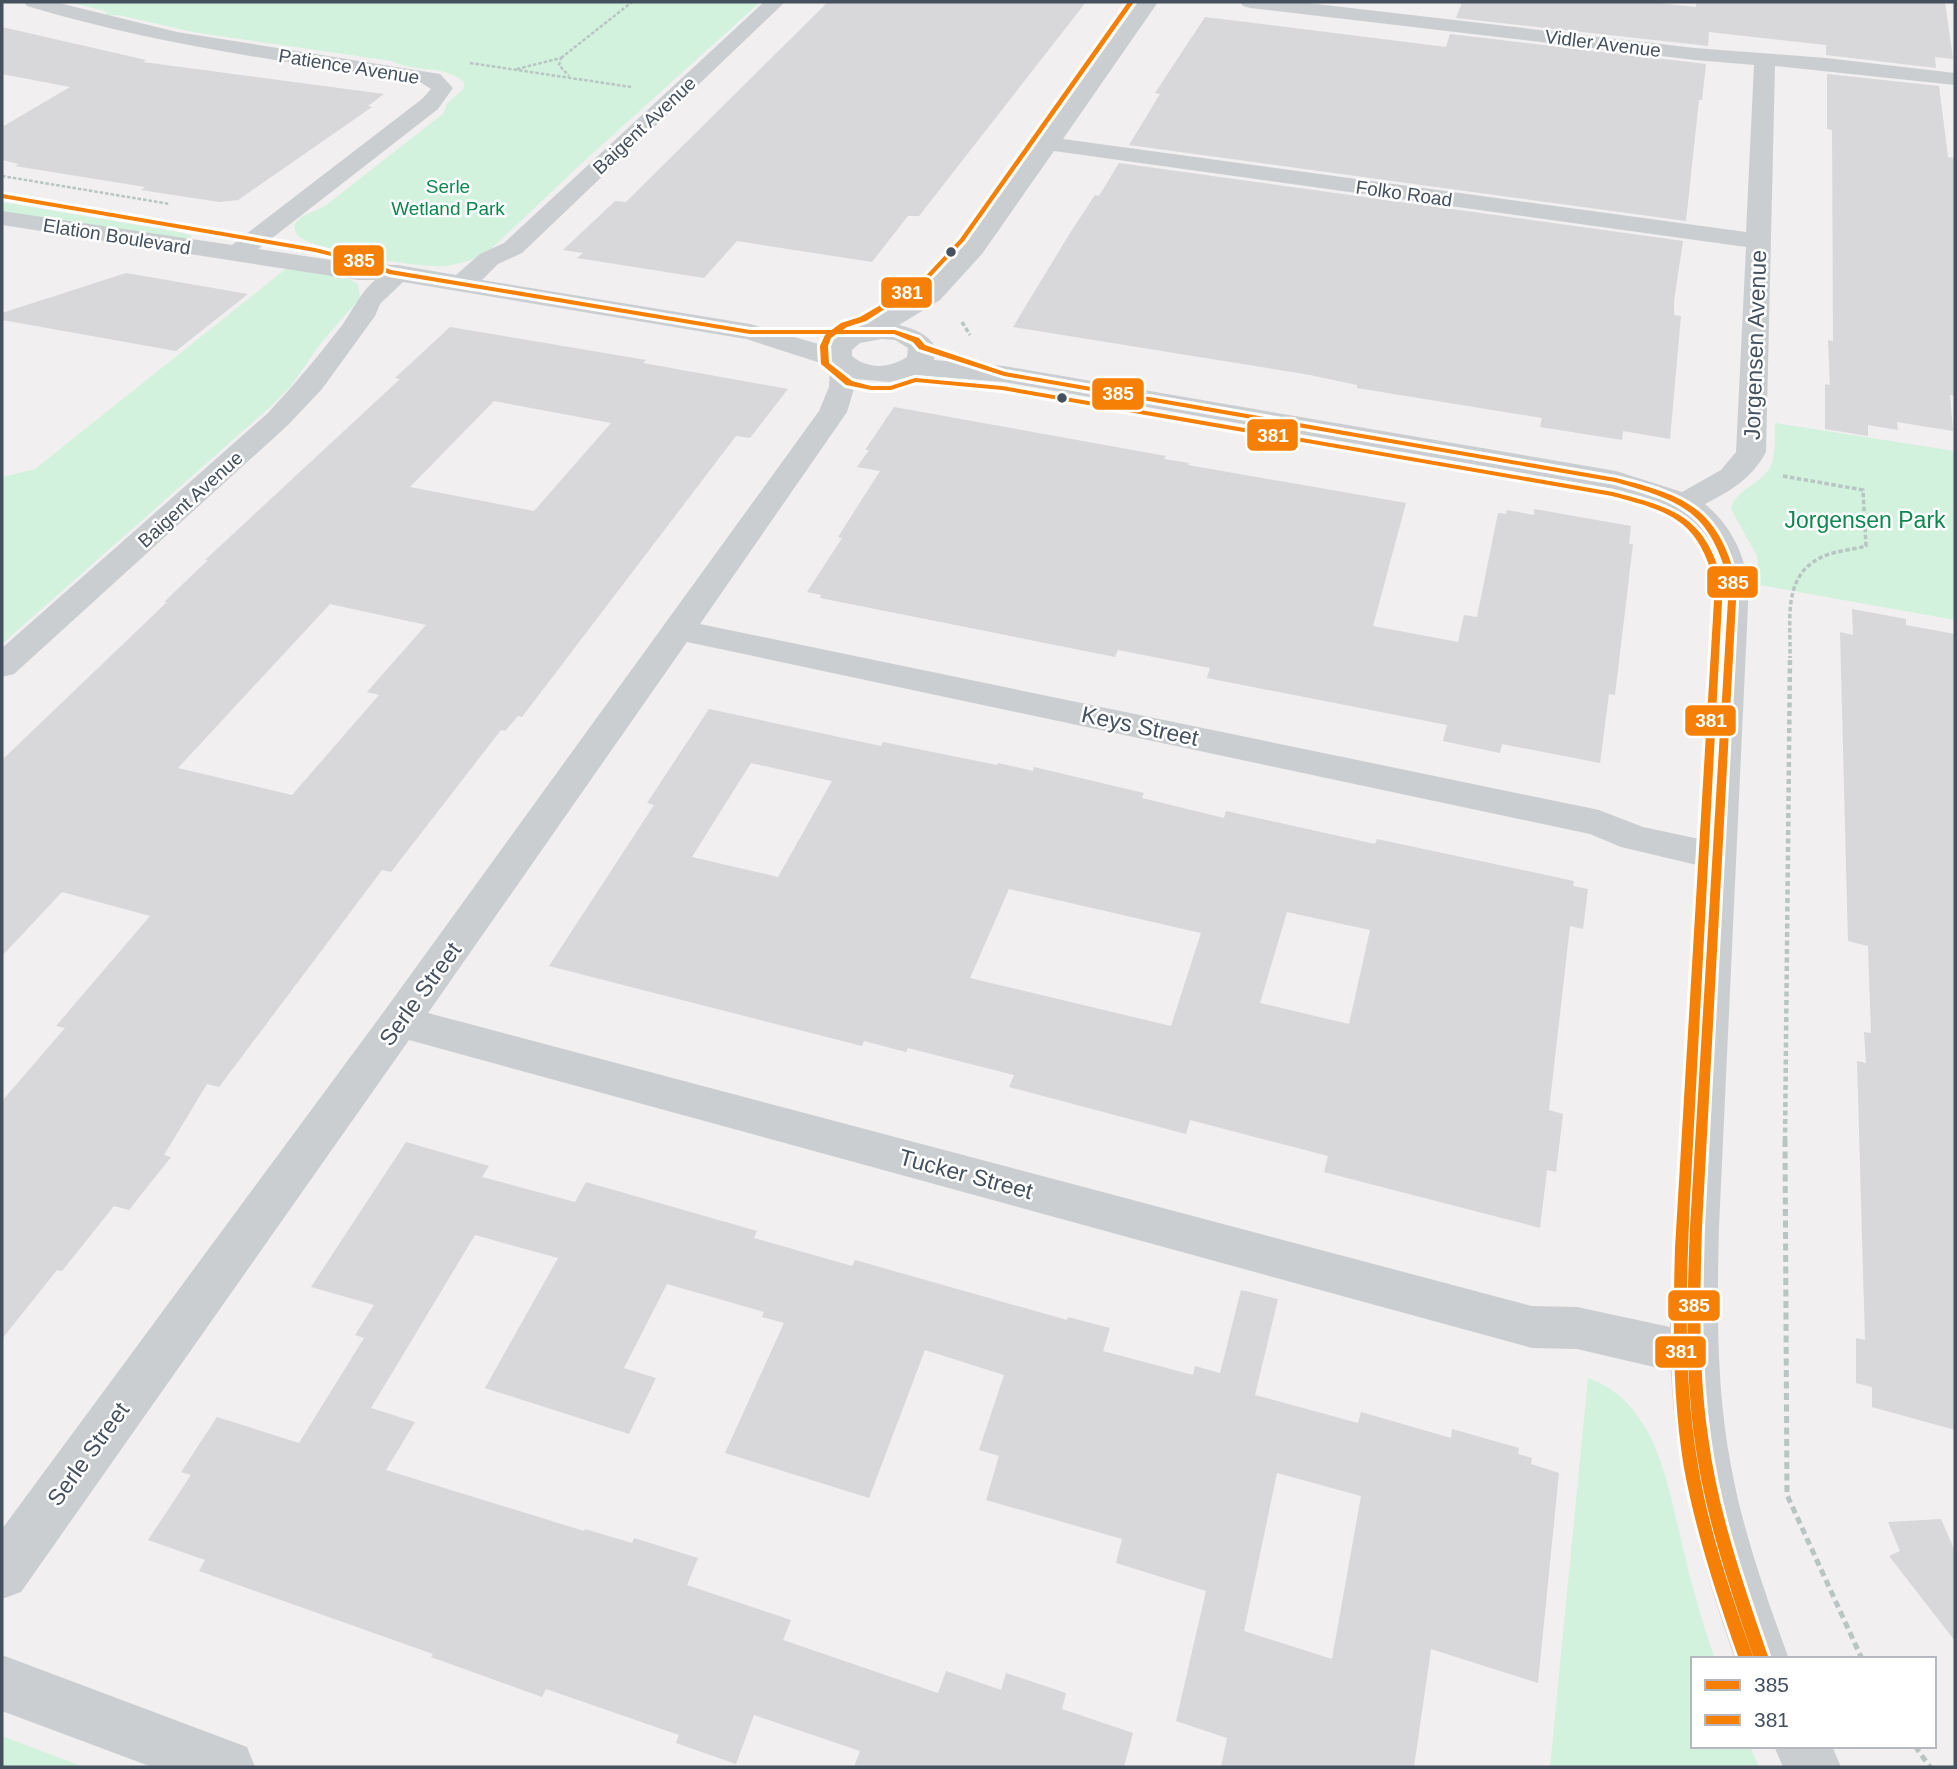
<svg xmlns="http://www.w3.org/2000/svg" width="1957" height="1769" viewBox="0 0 1957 1769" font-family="Helvetica,sans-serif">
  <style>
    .green { fill: #d2f2de }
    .building { fill: #d8d7d9; fill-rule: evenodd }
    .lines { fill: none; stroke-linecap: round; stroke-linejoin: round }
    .path-far3 { stroke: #b8c5c2; stroke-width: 2.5; stroke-dasharray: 3.5 2; stroke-linecap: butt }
    .path-far2 { stroke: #b8c5c2; stroke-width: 3.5; stroke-dasharray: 4.5 2.5; stroke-linecap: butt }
    .path-far1 { stroke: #b8c5c2; stroke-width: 4.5; stroke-dasharray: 5 3.5; stroke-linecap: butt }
    .path { stroke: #b8c5c2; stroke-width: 5; stroke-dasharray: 7 4.5; stroke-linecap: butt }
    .minor { fill: #cbced1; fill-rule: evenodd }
    .bus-1-casing { stroke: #fff; stroke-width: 6 }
    .bus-2-casing { stroke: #fff; stroke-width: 6 }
    .bus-1 { fill: #f68005; fill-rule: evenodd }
    .bus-2 { fill: #f68005; fill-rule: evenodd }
    .bus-dot { fill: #45515e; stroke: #fff; stroke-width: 2.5 }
    .labels { text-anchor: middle; stroke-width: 5; stroke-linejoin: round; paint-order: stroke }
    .far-street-label { font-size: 19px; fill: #45515e; stroke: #fff }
    .far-park-label { font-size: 19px; fill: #0d884e; stroke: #fff }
    .street-label { font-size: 23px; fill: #45515e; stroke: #fff }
    .park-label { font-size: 23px; fill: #0d884e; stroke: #fff }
    .line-badge { stroke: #fff; stroke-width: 2.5 }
    .badge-label { font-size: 19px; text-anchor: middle; font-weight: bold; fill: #fff }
  </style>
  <rect width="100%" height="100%" fill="#f1efef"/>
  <!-- green -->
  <path class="green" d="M70 2H760L582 163 490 250C475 259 462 264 445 266 416 268 326 252 301 238 296 235 295 231 294 225L301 217 325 206 444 113 446 105 464 88V82C444 64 413 73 392 61L193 32 119 15 104 16 108 12Z
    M2 202 179 232 192 236 188 240 2 212Z
    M287 268 347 278 358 284 360 298 321 343 290 387 269 408 2 644V477L35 469Z
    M1775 423 1955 451V620L1760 585 1757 556 1731 509C1736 487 1764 485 1772 463 1776 451 1775 436 1775 423Z
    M1588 1378C1660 1404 1668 1491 1685 1556 1693 1591 1703 1625 1715 1659H1693V1746H1750L1759 1767H1550Z
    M2 1736 84 1767H2Z"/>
  <!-- building -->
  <path class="building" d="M828 2H1086L919 216H908L872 262 737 241 704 278 577 258 583 253 563 250 615 201 626 202Z
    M1462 2H1649L1696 7V2H1945L1953 59 1935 57 1936 68 1826 55V45L1709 32 1708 46 1456 18Z
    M1205 17 1446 47 1450 34 1706 64 1702 100H1699L1686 221 1129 145 1160 94 1155 93Z
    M2 27 146 60 143 62 384 94 368 106 372 107 238 200 219 202 141 190 145 187 15 166 19 164 2 160V127L70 87 2 74Z
    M1827 74 1939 86 1948 157 1955 158V396L1950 395 1953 431 1897 422 1898 430 1868 425V436L1825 429V384L1830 385 1828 340 1833 341 1832 130 1827 129Z
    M1119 163 1683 241 1674 301V315L1681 316 1670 439 1623 431 1622 440 1540 427 1542 418 1357 388V385L1310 375 1013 327 1070 233 1095 195 1099 196Z
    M126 273 248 294 176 351 2 320V313Z
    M450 327 646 360 643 363 788 389 750 438 736 436 522 717 518 716 505 731 501 730 391 872 382 870 219 1087 207 1084 164 1155 171 1157 129 1210 114 1206 62 1271 57 1270 2 1339V1101L65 1028 56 1026 150 916 62 892 2 956V760L167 602H164L208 560H205L400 379 395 378ZM494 401 611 423 534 511 410 487ZM330 604 426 625 367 692 379 695 292 795 178 768Z
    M894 407 1166 456 1164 459 1189 463 1188 465 1406 503 1373 626 1458 642 1464 615 1477 617 1498 513 1506 514 1507 510 1534 515V509L1631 526 1629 544H1633L1615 695 1609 694 1600 763 1502 744 1500 753 1443 741 1447 725 1207 678 1210 668 1118 650 1115 657 820 598 821 595 807 592 842 538 838 537 880 471 857 467 869 450H865Z
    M1852 609 1906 619V625L1955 634V1430L1872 1407V1387L1856 1383V1338L1865 1340 1857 1061 1866 1063 1864 1032 1871 1033 1868 946 1848 941 1840 632 1853 635Z
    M709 709 881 746 883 742 997 765 998 763 1033 771 1034 767 1144 793 1142 798 1224 818 1226 811 1375 844 1377 839 1574 881 1573 886 1588 889 1583 929 1570 926 1549 1110 1563 1114 1556 1172 1547 1170 1540 1228 1324 1172 1328 1156 1190 1120 1186 1134 1009 1087 1014 1075 908 1048 906 1052 864 1041 862 1046 549 966 654 805 647 803ZM751 763 832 781 778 877 692 857ZM1009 889 1201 933 1171 1026 970 978ZM1287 912 1370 930 1349 1024 1260 1003Z
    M406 1142 489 1166 482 1177 575 1202 586 1182 757 1231 754 1238 852 1266 855 1260 1067 1320 1068 1317 1110 1328 1103 1351 1193 1375 1195 1366 1220 1373 1241 1290 1278 1299 1255 1395 1358 1423 1361 1412 1451 1438 1452 1429 1519 1448 1518 1454 1532 1458 1531 1464 1559 1473 1538 1683 1431 1649 1414 1767H1221L1227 1738 1176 1721 1206 1591 1116 1563 1122 1539 986 1500 999 1456 979 1450 1004 1375 925 1350 869 1498 725 1453 784 1323 762 1317 764 1312 667 1284 624 1368 656 1378 629 1434 485 1388 558 1258 475 1235 371 1408 415 1422 386 1470 584 1531 585 1529 632 1543 634 1538 698 1558 687 1585 791 1620 783 1640 938 1693 946 1671 1001 1690 1006 1673 1066 1693 1062 1709 1133 1733 1124 1767H854L860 1751 754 1715 736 1764 676 1743 679 1735 546 1689 542 1697 431 1657 433 1654 199 1571 205 1560 148 1540 191 1475 181 1472 217 1417 299 1443 364 1338 355 1335 374 1305 311 1287ZM1277 1473 1361 1496 1332 1659 1244 1631Z
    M1941 1519 1955 1551V1641L1889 1556 1900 1551 1888 1522Z"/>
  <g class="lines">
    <!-- path-far3 -->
    <path class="path-far3" d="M561 58 632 2
      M470 63 631 87
      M517 69 561 58 559 65 569 76
      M2 176 170 204"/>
    <!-- path-far2 -->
    <path class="path-far2" d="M962 322 970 335
      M1783 476 1863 490 1866 546C1852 550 1831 551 1818 559 1782 579 1791 622 1790 658"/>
    <!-- path-far1 -->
    <path class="path-far1" d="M1785 1141 1790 656"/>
    <!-- path -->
    <path class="path" d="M1785 1140 1787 1495 1862 1659
      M1915 1746 1930 1767"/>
    <!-- minor -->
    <path class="minor" d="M24 2H55L177 32 440 74 453 88 438 109 258 249 358 264 398 265 456 275 480 254 504 243 764 2H785L522 253 498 264 482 280 750 324 825 346 841 331 859 327 922 288 964 244 1138 2H1158L1063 139 1746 232 1754 65 1695 60 1250 8 1243 6 1240 2H1299L1695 48 1826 58 1955 73V85L1775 66 1766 452C1752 478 1731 491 1705 504 1731 526 1742 550 1749 583L1719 1227C1717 1307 1716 1387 1731 1466 1743 1532 1766 1596 1789 1659H1735C1702 1564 1675 1471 1671 1371L1577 1349 1532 1348 409 1040 21 1592 2 1599V1529L385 1010 819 411 829 387 830 366 746 339 403 282 380 304 375 316 322 389 288 425 14 674 2 677V648L268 413C295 384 319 355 343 324 354 308 360 293 375 280H358L2 225V211L232 245 422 99 431 89 420 82C287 62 156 45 27 6ZM1054 151 1746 247 1736 452 1721 470 1682 492 1616 471 1004 366 934 360 936 347C926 333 915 329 899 325L940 300 982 254ZM882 339 895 340 908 348 907 357C890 368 869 370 852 356V350L860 343ZM915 375 1004 382 1614 489C1673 505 1705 518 1717 583L1699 839 1643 827 1599 810 700 624 847 412 857 379 890 382ZM687 642 1590 834 1621 847 1697 865 1674 1227 1670 1327 1577 1307 1532 1306 428 1013Z
      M2 1655 247 1747 255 1767H152L2 1711Z
      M1774 1746H1832L1841 1767H1783Z"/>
    <defs>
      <path id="bus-1" d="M2 194 315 248 371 262 391 270 750 330H895L919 338 925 345 1005 372 1616 478C1687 496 1718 508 1737 583L1702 1227C1700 1297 1698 1367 1708 1436 1718 1513 1744 1586 1769 1659H1754C1729 1586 1704 1513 1694 1436 1685 1367 1687 1297 1690 1227L1729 583C1710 512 1683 501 1615 482L1004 376 919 349 913 342 894 334H750L389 274 367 265 315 252 2 198Z"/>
      <path id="bus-2" d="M1128 2H1134L964 241 924 284 866 321 847 327 831 338 828 346 829 363 852 381 871 386H890L915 378 1002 386 1613 492C1676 508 1706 517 1723 584L1690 1200C1686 1289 1683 1378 1698 1465 1709 1532 1732 1596 1754 1659H1739C1717 1596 1696 1533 1684 1468 1672 1395 1673 1321 1675 1248L1715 584C1698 520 1672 512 1612 496L1002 390 916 382 891 390H871L846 385 821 364 820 346 825 335 841 323 860 317 920 282 960 239Z"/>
    </defs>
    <!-- bus-1 casing -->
    <use href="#bus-1" class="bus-1-casing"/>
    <!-- bus-2 casing -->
    <use href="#bus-2" class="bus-2-casing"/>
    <!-- bus-1 -->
    <use href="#bus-1" class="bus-1"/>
    <!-- bus-2 -->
    <use href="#bus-2" class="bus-2"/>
  </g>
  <!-- markers -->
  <g class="bus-dot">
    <circle cx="951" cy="252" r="6"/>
    <circle cx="1062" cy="398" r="6"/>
  </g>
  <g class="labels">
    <!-- far-street labels -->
    <g class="far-street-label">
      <text transform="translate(1603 43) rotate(7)" y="7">Vidler Avenue</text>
      <text transform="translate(349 66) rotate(9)" y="7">Patience Avenue</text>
      <text transform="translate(644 125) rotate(-43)" y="7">Baigent Avenue</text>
      <text transform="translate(1404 193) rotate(8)" y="7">Folko Road</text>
      <text transform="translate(117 236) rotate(9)" y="7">Elation Boulevard</text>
      <text transform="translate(190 499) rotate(-42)" y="7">Baigent Avenue</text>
    </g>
    <!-- far-park labels -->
    <g class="far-park-label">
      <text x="448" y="193">Serle<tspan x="448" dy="22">Wetland Park</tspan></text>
    </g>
    <!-- street labels -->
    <g class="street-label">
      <text transform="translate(1755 345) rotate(-88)" y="8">Jorgensen Avenue</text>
      <text transform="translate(1140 726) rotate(12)" y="8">Keys Street</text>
      <text transform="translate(420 994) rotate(-54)" y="8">Serle Street</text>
      <text transform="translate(966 1174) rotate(15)" y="8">Tucker Street</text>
      <text transform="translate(88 1454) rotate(-54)" y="8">Serle Street</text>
    </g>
    <!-- park labels -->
    <g class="park-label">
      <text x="1865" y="528">Jorgensen Park</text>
    </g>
  </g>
  <g class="line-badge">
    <rect x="332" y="244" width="53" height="33" rx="7" fill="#f68005"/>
    <rect x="880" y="276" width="53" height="33" rx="7" fill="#f68005"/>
    <rect x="1091" y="377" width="54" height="34" rx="7" fill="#f68005"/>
    <rect x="1246" y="418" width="53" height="34" rx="7" fill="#f68005"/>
    <rect x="1706" y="565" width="53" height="34" rx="7" fill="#f68005"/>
    <rect x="1684" y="704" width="53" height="33" rx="7" fill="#f68005"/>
    <rect x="1667" y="1289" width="54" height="33" rx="7" fill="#f68005"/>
    <rect x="1654" y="1335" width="53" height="34" rx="7" fill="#f68005"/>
  </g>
  <g class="badge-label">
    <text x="359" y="267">385</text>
    <text x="907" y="299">381</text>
    <text x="1118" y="400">385</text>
    <text x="1273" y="442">381</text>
    <text x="1733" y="589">385</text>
    <text x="1711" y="727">381</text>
    <text x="1694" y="1312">385</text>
    <text x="1681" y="1358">381</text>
  </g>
  <!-- border -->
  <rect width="1957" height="1769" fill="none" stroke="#45515e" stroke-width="7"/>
  <!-- legend -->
  <rect x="1691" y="1657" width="245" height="91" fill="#ffffff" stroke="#b5b9bf" stroke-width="2"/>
  <rect x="1705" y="1680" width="35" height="10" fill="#f68005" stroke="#b5b9bf" stroke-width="2"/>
  <text x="1754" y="1692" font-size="21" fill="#45515e">385</text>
  <rect x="1705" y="1715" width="35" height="10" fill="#f68005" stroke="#b5b9bf" stroke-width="2"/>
  <text x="1754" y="1727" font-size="21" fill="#45515e">381</text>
</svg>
